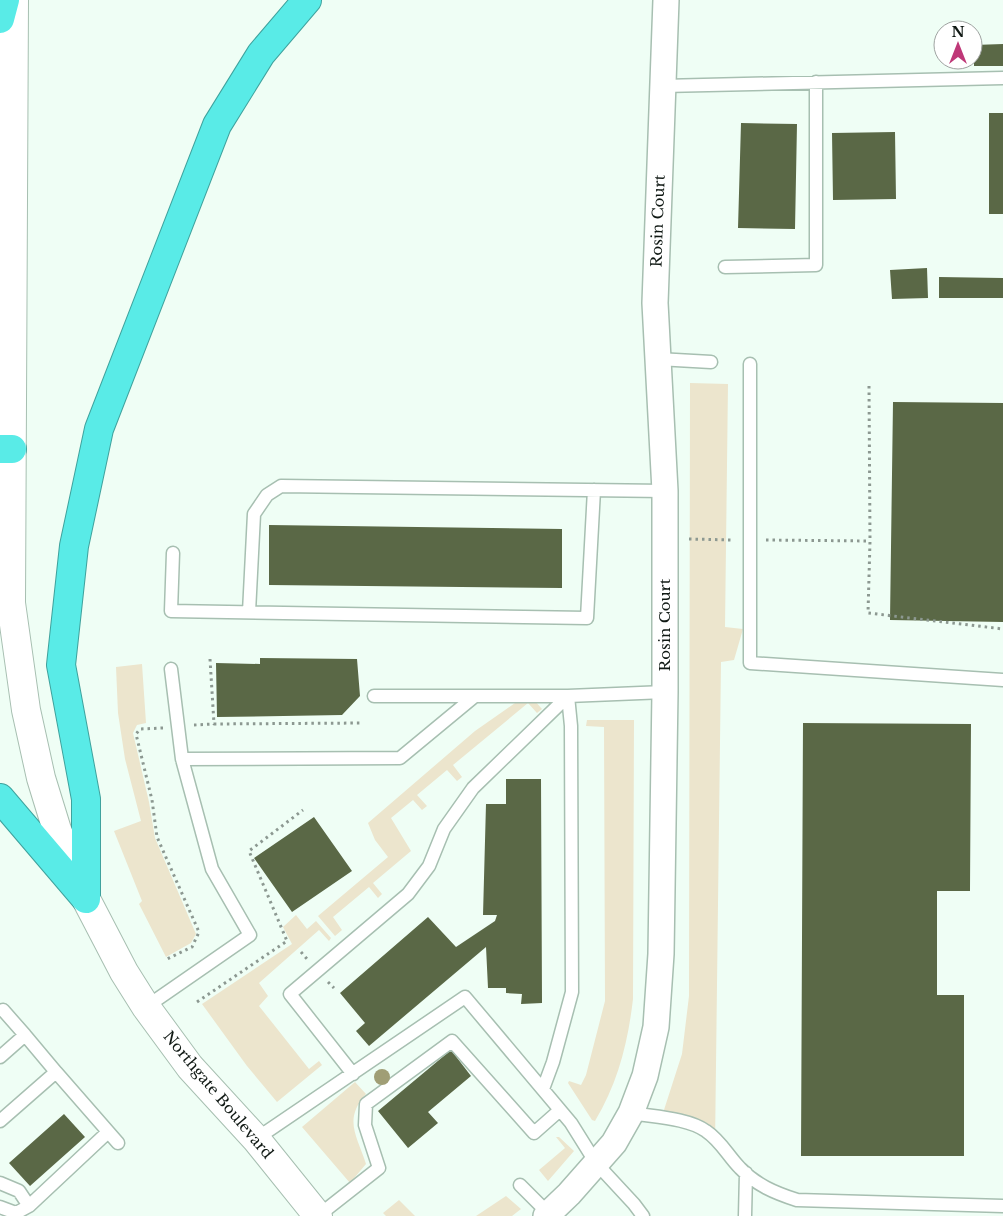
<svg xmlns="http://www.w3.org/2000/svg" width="1003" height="1216" viewBox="0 0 1003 1216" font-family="'Libre Baskerville',serif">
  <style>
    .green { fill: #ece5cd }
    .building { fill: #5a6846 }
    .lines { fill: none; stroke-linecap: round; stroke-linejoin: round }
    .service-casing { stroke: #a7bfb1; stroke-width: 15 }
    .minor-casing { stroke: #a7bfb1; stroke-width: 28 }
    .secondary-casing { stroke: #a7bfb1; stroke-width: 30 }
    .motorway-casing { stroke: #3fa29d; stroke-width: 30 }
    .path { stroke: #8c9891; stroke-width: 3; stroke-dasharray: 2.5 4; stroke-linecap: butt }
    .service { stroke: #fff; stroke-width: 12 }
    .minor { stroke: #fff; stroke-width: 25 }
    .secondary { stroke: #fff; stroke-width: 28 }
    .motorway { stroke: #59ebe7; stroke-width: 28 }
    .tree { fill: #a09e75 }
    .labels { text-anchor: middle; stroke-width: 5; stroke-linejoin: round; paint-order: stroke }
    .street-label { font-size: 15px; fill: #101914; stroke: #fff }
  </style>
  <rect width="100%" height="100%" fill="#effef5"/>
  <!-- green -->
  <path class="green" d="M690 383 728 384 725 627 743 629 734 660 721 662 715 1146 697 1130 663 1113 682 1054 689 996Z
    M142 664 146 723 137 725 133 733 149 802 155 838 196 934 191 943 166 957 139 904 142 901 114 831 141 821 125 759 118 713 116 667Z
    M531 700 535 701 542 709 537 713 528 703 453 765 462 777 457 781 447 770 417 795 427 806 422 810 413 800 391 818 411 851 373 883 382 894 378 898 369 887 333 917 342 930 335 936 318 916 388 857 375 840 368 823 475 731 515 703Z
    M587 720H634L633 999C628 1042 618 1083 595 1121L592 1120 568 1083 569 1081 581 1085 586 1075 605 1001 604 727 586 726Z
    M296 915 307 929 316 921 331 938 329 941 319 930 259 983 268 996 259 1006 309 1069 319 1061 322 1065 277 1102 247 1066 202 1004 292 944 283 927Z
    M355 1082 366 1094C343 1120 357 1135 366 1164L350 1183 302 1127Z
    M556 1137H559L574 1151 548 1181 539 1170 565 1148Z
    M506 1196 521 1209 512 1216H476Z
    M399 1200 415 1216H386L383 1213Z"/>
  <!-- building -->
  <path class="building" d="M1003 44V66H974V45Z
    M989 113H1003V214H989Z
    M741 123 797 124 795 229 738 228Z
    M895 132 896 199 833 200 832 133Z
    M927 268 928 298 892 299 890 270Z
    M939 277 1003 278V298H939Z
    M893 402 1003 403V622L890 620Z
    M269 525 562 529V588L269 585Z
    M260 658 357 659 360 696 342 715 217 717 216 663 260 664Z
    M803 723 971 724 970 891H937V995H964V1156H801Z
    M506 779H541L542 1003 521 1004 522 994 506 993V988H488L486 947 369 1046 356 1031 365 1023 340 993 428 917 456 947 495 921 497 915H483L486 804H506Z
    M314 817 352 871 292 912 254 858Z
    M451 1050 471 1076 428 1112 438 1123 408 1148 378 1111Z
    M64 1114 85 1137 30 1186 9 1163Z"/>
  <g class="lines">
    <defs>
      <path id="service" d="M663 86 1003 78
        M725 267 816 265V82
        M658 359 711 362
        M750 364V663L1003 680
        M173 553 171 611 587 618 594 490
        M249 612 254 514 267 495 281 486 665 491
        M374 696H568L665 692
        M182 759 400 758 475 696
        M146 1007 250 935 212 869 182 759 171 669
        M3 1010 25 1035
        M0 1057 25 1035 56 1072 0 1121
        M56 1072 118 1143
        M353 1074 290 994 408 894 429 866 444 829 473 788 568 696 571 726 572 992 553 1062 543 1089
        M631 1113C654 1117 688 1118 706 1131 721 1141 728 1156 740 1168 756 1185 775 1193 797 1200L1003 1206
        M256 1139 465 997 571 1123 596 1163 634 1204 643 1216
        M0 1183 19 1191 29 1206
        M520 1185 549 1214
        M0 1207 16 1213 29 1206 108 1132
        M318 1216 379 1168 365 1125 366 1104 452 1041 534 1133 560 1110
        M745 1216 746 1173"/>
      <path id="minor" d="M546 1216 569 1194 614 1143 631 1113 645 1076 656 1027 661 954 665 692V491L655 303 666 0"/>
      <path id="secondary" d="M14 0 11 603 26 710 41 778 57 830 86 899 124 972 146 1007 190 1067 256 1139 318 1216"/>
      <path id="motorway" d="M0 19 5 0
        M0 449H12
        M0 798 86 899
        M86 899V799L61 665 74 546 99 429 217 125 261 54 307 0"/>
    </defs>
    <!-- service casing -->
    <use href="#service" class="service-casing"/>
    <!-- minor casing -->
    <use href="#minor" class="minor-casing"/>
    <!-- secondary casing -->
    <use href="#secondary" class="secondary-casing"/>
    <!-- motorway casing -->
    <use href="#motorway" class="motorway-casing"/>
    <!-- path -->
    <path class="path" d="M869 386 870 541 868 613 1003 629
      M689 539 733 540
      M766 540 870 541
      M210 659 214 724 363 723
      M194 725 214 724
      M163 728 140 729 136 734 152 800 157 837 199 932 192 947 167 959
      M301 952 307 959
      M328 982 334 988
      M197 1002 287 941 249 851 303 810"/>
    <!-- service -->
    <use href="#service" class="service"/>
    <!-- minor -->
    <use href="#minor" class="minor"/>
    <!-- secondary -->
    <use href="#secondary" class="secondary"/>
    <!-- motorway -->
    <use href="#motorway" class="motorway"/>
  </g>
  <!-- trees -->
  <circle class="tree" cx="382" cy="1077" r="8"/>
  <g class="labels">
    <!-- street labels -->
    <g class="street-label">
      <text transform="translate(658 221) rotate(-88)" y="5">Rosin Court</text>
      <text transform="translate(665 625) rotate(-90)" y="5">Rosin Court</text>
      <text transform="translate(218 1095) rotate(50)" y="5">Northgate Boulevard</text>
    </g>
  </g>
  <!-- north arrow -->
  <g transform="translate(958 45)"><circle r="24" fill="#ffffff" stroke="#9fa3a1"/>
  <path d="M0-4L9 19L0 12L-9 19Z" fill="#bf3878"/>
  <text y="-8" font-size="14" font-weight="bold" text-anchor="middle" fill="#101914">N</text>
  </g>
</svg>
